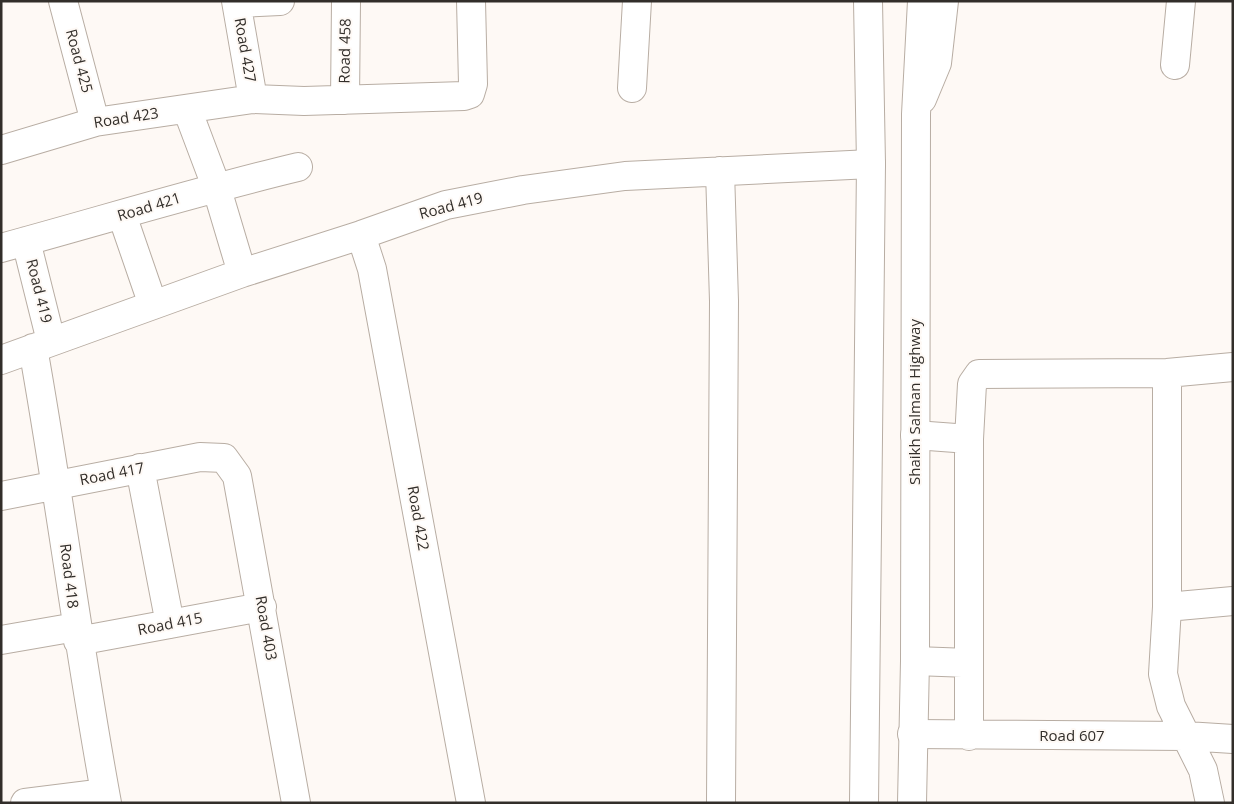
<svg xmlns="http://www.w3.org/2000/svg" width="1234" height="804" viewBox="0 0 1234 804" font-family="'Open Sans',sans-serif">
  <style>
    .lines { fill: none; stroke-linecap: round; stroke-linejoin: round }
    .minor-casing { stroke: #b8ada3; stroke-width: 30 }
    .major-casing { stroke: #b8ada3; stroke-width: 30 }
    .minor { stroke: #fff; stroke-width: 28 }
    .major { stroke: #fff; stroke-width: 28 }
    .labels { text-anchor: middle; stroke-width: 4; stroke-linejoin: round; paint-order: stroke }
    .street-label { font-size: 15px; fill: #322e2a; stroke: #fef9f5 }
  </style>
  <rect width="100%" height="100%" fill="#fef9f5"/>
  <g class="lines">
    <defs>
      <path id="minor" d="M63 1 95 122
        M236 1 253 99
        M237 3 280 1
        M1175 65 1181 1
        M632 88 637 1
        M345 100 346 1
        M187 109 216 186 242 273
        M1 150 95 122 253 99 304 101 464 96 470 94 473 84 471 1
        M720 171 724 301 721 803
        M122 215 153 305
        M361 235 372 269 471 803
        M26 241 51 341
        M1 248C100 221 198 191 298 167
        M33 348C60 499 79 652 107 803
        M1 360 242 273 361 235 446 205 523 190 625 176 871 164
        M1167 373V607L1163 674 1171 706 1203 770 1210 803
        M915 435 969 439
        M140 468 170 624
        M1 496 200 457 224 458 237 476 296 803
        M1167 607 1233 601
        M1 640 76 627
        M78 641 262 607
        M915 661 969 663
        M912 734 1186 736 1233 739
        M969 736V439L972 384 979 374 1167 373 1233 367
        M25 803 105 793"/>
      <path id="major" d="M922 99 937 63 944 1
        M864 803 871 164 868 1
        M912 803 915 661 916 114 922 1"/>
    </defs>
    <!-- minor casing -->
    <use href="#minor" class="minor-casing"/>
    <!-- major casing -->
    <use href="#major" class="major-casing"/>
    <!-- minor -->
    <use href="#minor" class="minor"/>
    <!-- major -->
    <use href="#major" class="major"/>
  </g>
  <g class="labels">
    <!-- street labels -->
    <g class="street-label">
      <text transform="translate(245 50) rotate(80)" y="5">Road 427</text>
      <text transform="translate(345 51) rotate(-89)" y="5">Road 458</text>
      <text transform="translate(79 61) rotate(75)" y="5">Road 425</text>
      <text transform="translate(126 118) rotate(-9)" y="5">Road 423</text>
      <text transform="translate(451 206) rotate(-15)" y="5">Road 419</text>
      <text transform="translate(149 207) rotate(-17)" y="5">Road 421</text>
      <text transform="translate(39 291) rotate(76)" y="5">Road 419</text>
      <text transform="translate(915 402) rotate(-90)" y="5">Shaikh Salman Highway</text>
      <text transform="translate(112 474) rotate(-11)" y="5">Road 417</text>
      <text transform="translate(418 518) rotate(80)" y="5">Road 422</text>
      <text transform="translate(69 576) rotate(83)" y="5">Road 418</text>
      <text transform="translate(170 624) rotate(-11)" y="5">Road 415</text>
      <text transform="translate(266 628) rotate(80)" y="5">Road 403</text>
      <text x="1072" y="741">Road 607</text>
    </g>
  </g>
  <!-- border -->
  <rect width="1234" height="804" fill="none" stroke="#322e2a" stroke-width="5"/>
</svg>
